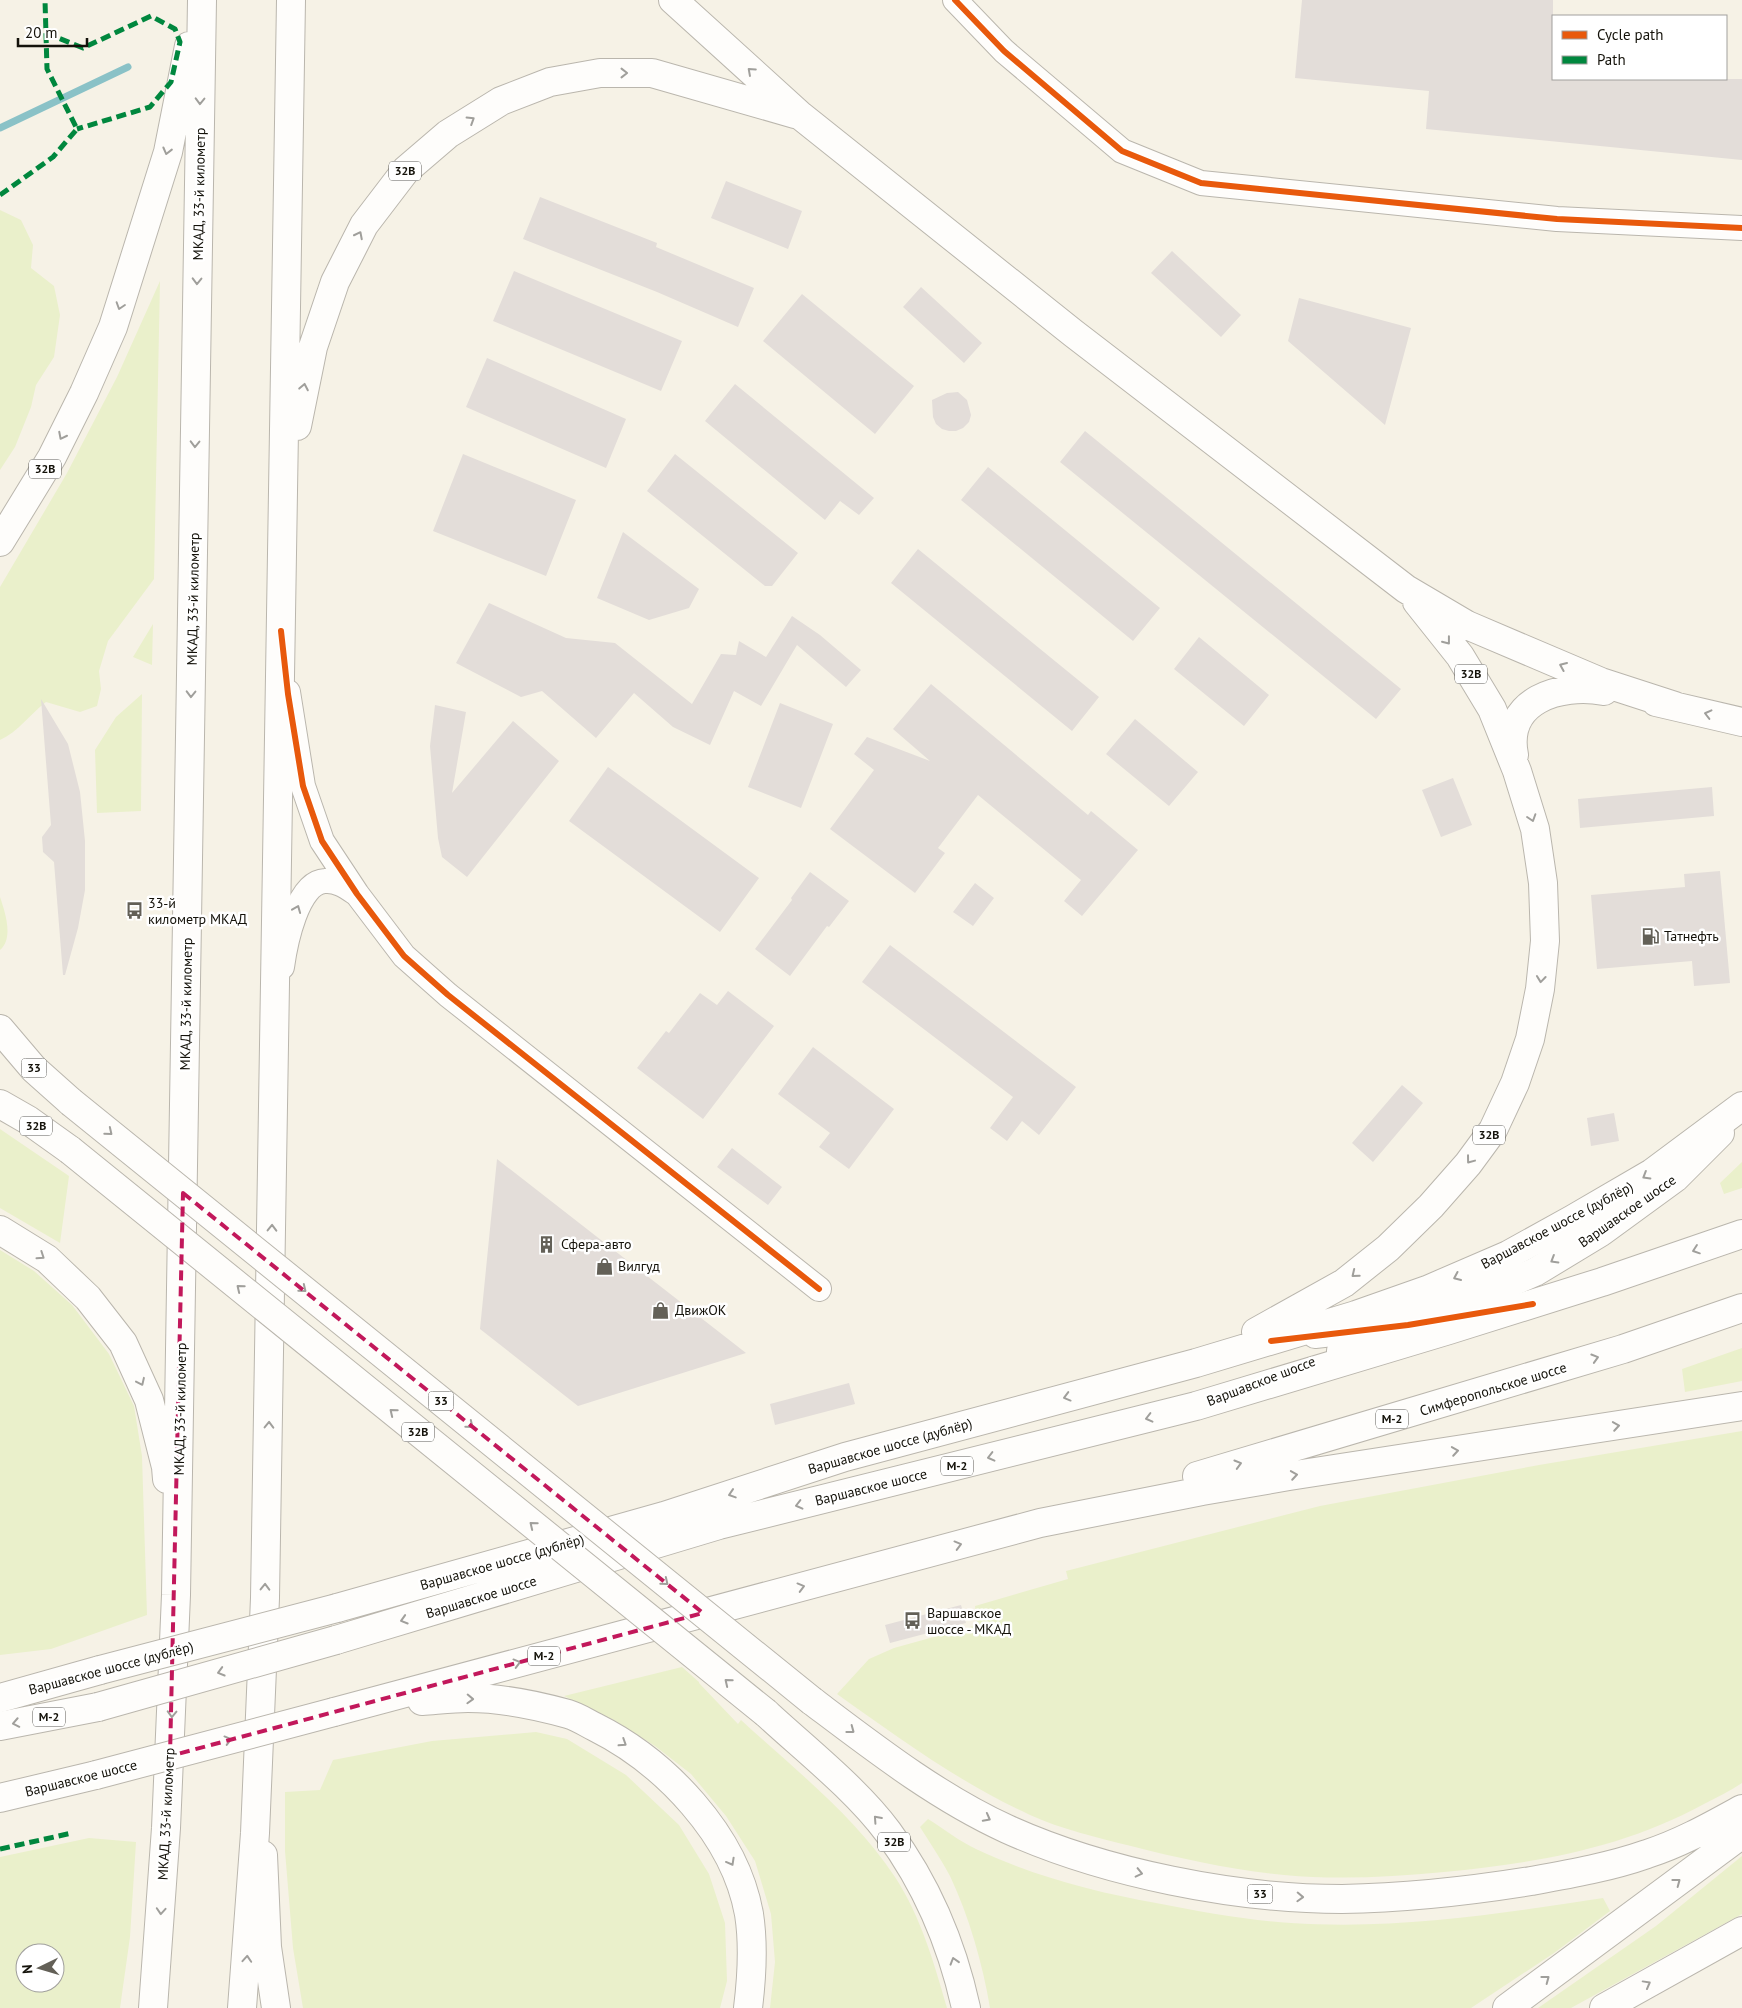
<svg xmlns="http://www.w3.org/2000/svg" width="1742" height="2008" viewBox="0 0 1742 2008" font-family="'PT Sans',sans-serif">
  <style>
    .green { fill: #eaf0cb; fill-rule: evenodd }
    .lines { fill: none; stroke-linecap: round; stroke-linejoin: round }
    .stream { stroke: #8ac2c7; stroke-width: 7 }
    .building { fill: #e3ddd9 }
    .street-casing { stroke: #bab6ad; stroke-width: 26 }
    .primary-casing { stroke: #bab6ad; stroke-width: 30 }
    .highway-casing { stroke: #bab6ad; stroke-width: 30 }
    .street { stroke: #fefdfb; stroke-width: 24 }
    .primary { stroke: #fefdfb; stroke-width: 28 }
    .highway { stroke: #fefdfb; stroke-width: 28 }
    .primary-bridge-casing { stroke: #bab6ad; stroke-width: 30; stroke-linecap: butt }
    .highway-bridge-casing { stroke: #bab6ad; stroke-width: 30; stroke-linecap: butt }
    .primary-bridge { stroke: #fefdfb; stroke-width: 28 }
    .highway-bridge { stroke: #fefdfb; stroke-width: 28 }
    .quiet { stroke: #00873e; stroke-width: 5; stroke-dasharray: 10 5; stroke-linecap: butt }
    .cycleway-casing { stroke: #fff; stroke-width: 9 }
    .cycleway { stroke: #e8590c; stroke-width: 6 }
    .oneway { stroke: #a09f9b }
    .marked { fill: none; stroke: #c2185b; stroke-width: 4; stroke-dasharray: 10 6; stroke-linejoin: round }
    .labels { text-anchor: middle; stroke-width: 5; stroke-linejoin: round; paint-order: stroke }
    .shield { fill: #fff; stroke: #5a5954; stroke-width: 1 }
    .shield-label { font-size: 12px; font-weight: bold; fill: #14120a }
    .street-label { font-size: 14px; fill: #14120a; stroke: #fff }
    .poi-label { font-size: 14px; fill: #14120a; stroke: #fff; text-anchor: start }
  </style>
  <rect width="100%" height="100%" fill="#f6f2e6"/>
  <!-- green -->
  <path class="green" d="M0 210 21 220 33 245 31 268 54 286 60 315 54 357 36 385 31 407 15 447 0 470Z
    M160 281 154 579 108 641 99 671 101 689 97 706 80 712 46 702C30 714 18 732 0 740V587L67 473 117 377Z
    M153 624 152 665 133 657Z
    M142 694 141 811 97 813 95 750 116 717Z
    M0 897C5 912 14 938 0 950Z
    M0 1129 69 1176 60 1243 0 1208Z
    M1742 1162V1188L1724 1194 1720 1183Z
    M0 1250 34 1271 72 1305 109 1354 134 1406 142 1456 147 1615 51 1649 0 1655Z
    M1742 1348V1381L1685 1392 1682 1369Z
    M1742 1431V1783C1730 1791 1717 1797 1704 1804 1621 1849 1536 1863 1444 1872 1390 1877 1337 1880 1284 1875 1232 1870 1182 1859 1131 1846 1098 1838 1061 1829 1030 1815 960 1783 899 1738 837 1694L869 1659 894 1648 977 1625 975 1606 1068 1579 1066 1571 1320 1506 1539 1465Z
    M682 1667 699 1682V1683L738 1724 741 1720C794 1769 855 1816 895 1877 921 1917 934 1963 947 2008H770L775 1962 771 1914 755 1861 726 1816 691 1774 655 1746 614 1720 564 1696Z
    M536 1732 567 1739 626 1775 679 1825 709 1874 725 1923 727 1981 720 2008H303L293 1948 285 1851V1792L320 1790 333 1760 432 1741Z
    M928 1819C944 1829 959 1841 976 1849 1033 1876 1095 1892 1156 1903 1201 1912 1246 1920 1291 1923 1396 1930 1500 1914 1603 1898L1610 1911 1554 1953 1471 2008H990C983 1965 969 1916 950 1876 941 1859 930 1843 920 1827Z
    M89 1838 136 1842 130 1937 120 2008H0V1857ZM25 1953H55V1983H25Z
    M1742 1856V1914L1571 2008H1538L1656 1926Z"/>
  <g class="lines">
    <!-- stream -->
    <path class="stream" d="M0 128 128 67"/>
  </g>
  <!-- building -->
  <path class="building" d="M1302 0H1553V79H1742V160L1426 129 1429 91 1295 78Z
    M726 181 802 211 788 249 711 218Z
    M540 197 657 243 656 247 754 288 738 327 657 292 523 239Z
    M1172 251 1241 315 1221 337 1151 273Z
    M514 271 682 341 661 391 493 321Z
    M921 287 982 343 964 363 903 307Z
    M802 294 914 386 875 434 763 341Z
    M1299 298 1411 328 1385 425 1288 341Z
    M487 358 626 419 606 468 466 407Z
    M735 384 874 498 859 515 840 501 825 520 705 421Z
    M958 392 967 400 971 415 969 422 963 428 956 431H949L942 429 936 424 933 417 932 400 947 393Z
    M1085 431 1401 689 1376 719 1060 462Z
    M463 454 576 500 546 576 433 531Z
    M675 454 798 553 772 586H765L647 491Z
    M988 467 1160 608 1133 641 961 500Z
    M623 532 699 589 689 608 649 620 597 598Z
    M918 549 1099 697 1072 731 891 583Z
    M489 603 566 638 615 643 692 704 721 654 736 655 739 641 766 657 792 616 820 635 861 670 846 687 797 645 761 706 734 691 710 745 673 727 634 693 596 738 542 691 521 697 456 663Z
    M1199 637 1269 695 1244 726 1174 669Z
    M931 684 1088 815 1091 811 1138 850 1082 916 1064 901 1081 880 978 795 938 848 945 853 915 893 830 829 874 770 854 754 867 737 930 761 893 729Z
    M41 699 68 744 80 792 85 841V890L78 928 65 975H63L54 862 43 852 42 837 51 825Z
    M780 703 833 724 801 808 748 787Z
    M435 705 466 712 452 793 513 721 559 761 467 877 442 857 438 838 430 746Z
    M1135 719 1198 772 1169 806 1106 754Z
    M608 767 759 878 720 932 569 821Z
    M1453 778 1472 825 1441 837 1422 790Z
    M1712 787 1714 816 1580 828 1578 799Z
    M1720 871 1730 983 1694 986 1692 961 1597 969 1591 895 1685 887 1684 874Z
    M810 872 849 901 829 927 827 926 790 976 755 949 792 900 791 898Z
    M975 883 994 898 973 926 953 912Z
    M890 945 1076 1087 1039 1135 1022 1121 1007 1141 990 1128 1013 1097 862 982Z
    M728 991 774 1026 703 1119 637 1068 666 1031 669 1033 700 993 717 1005Z
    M813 1047 894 1109 849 1169 819 1147 830 1133 778 1094Z
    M1402 1085 1423 1103 1373 1162 1352 1143Z
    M1614 1113 1619 1141 1591 1146 1587 1118Z
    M732 1148 782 1187 768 1205 717 1167Z
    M497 1159 746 1353 578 1406 480 1329Z
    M849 1383 855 1404 775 1425 770 1404Z
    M961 1605 966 1623 890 1643 885 1625Z"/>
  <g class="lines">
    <defs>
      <path id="street" d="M955 0 1004 51 1122 151 1201 183 1557 219 1742 228
        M288 692 303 786 322 841 357 894 404 956 448 995 819 1289
        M282 967C285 945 297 882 325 881 338 880 348 888 357 894
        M1315 1336 1386 1328"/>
      <path id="primary" d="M0 1104 28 1120 70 1150
        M1341 1351 1452 1308 1535 1272 1601 1232 1675 1178 1720 1133
        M1197 1476 1623 1349 1742 1308
        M422 1701C437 1700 453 1698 468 1698 501 1698 536 1705 568 1714 578 1717 587 1723 595 1727 665 1762 735 1835 749 1914 754 1946 752 1976 748 2008
        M334 1712 1040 1523 1202 1491 1289 1476 1742 1406
        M766 1713C806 1750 856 1789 888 1832 927 1885 952 1944 966 2008
        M0 1726 98 1707
        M0 1798 96 1775
        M263 1855 267 1947 276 2008
        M1604 2008 1742 1931"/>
      <path id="highway" d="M673 0 801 116 1073 333 1406 589 1467 625 1601 682 1675 706
        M297 426 313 347 335 282 364 225 406 170 448 134 501 101 550 82 600 73H652L795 114
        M0 542 52 457 84 393 113 327 168 152 189 46
        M1656 702 1742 722
        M1514 755C1503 700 1560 683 1604 691
        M0 1029 34 1069 71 1102
        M0 1230 47 1259 88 1298 123 1343 149 1400 166 1467 167 1479
        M1256 1332 1344 1283 1388 1248 1431 1206 1468 1164 1493 1130 1515 1083 1530 1039 1540 989 1545 941 1543 883 1535 829 1517 771 1492 709 1460 656 1417 602
        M337 1608 664 1516 845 1457 1196 1363 1356 1315 1427 1290 1508 1255 1573 1219 1652 1173 1742 1106
        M336 1640 719 1525 1196 1406 1449 1330 1602 1282 1742 1234
        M0 1698 100 1670
        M812 1701C873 1747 937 1797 1007 1829 1104 1873 1236 1899 1342 1899 1405 1898 1469 1891 1531 1881 1570 1874 1610 1867 1647 1854 1681 1843 1711 1826 1742 1809
        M153 2008 166 1828 176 1595 202 0
        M242 2008 255 1833 265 1598 291 0
        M1507 2008 1742 1834"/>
    </defs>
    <!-- street casing -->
    <use href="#street" class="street-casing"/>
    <!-- primary casing -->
    <use href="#primary" class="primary-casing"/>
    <!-- highway casing -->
    <use href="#highway" class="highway-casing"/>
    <!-- street -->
    <use href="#street" class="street"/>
    <!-- primary -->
    <use href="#primary" class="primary"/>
    <!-- highway -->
    <use href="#highway" class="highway"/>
    <defs>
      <path id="primary-bridge" d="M70 1150 766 1713
        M96 1775 334 1712"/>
      <path id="highway-bridge" d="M71 1102 812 1701
        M100 1670 337 1608
        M98 1707 336 1640"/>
    </defs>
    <!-- primary-bridge casing -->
    <use href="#primary-bridge" class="primary-bridge-casing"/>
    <!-- highway-bridge casing -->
    <use href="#highway-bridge" class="highway-bridge-casing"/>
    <!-- primary-bridge -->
    <use href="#primary-bridge" class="primary-bridge"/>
    <!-- highway-bridge -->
    <use href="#highway-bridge" class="highway-bridge"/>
    <!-- quiet -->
    <path class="quiet" d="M46 33 83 48 151 16 175 29 180 42 171 82 150 107 77 129
      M0 195 53 157 77 129 47 69 45 0
      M0 1849 72 1833"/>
    <defs>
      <path id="cycleway" d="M955 0 1004 51 1122 151 1201 183 1557 219 1742 228
        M281 631 288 694 303 786 322 841 357 894 404 956 448 995 819 1289
        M1271 1341 1408 1325 1533 1304"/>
    </defs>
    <!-- cycleway casing -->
    <use href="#cycleway" class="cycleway-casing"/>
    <!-- cycleway -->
    <use href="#cycleway" class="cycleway"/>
  </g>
  <!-- one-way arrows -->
  <defs><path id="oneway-chevron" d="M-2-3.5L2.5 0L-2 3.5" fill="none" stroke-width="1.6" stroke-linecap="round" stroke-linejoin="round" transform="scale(1.25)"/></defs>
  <g class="oneway">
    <use href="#oneway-chevron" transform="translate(751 71) rotate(-138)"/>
    <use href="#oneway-chevron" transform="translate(624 73)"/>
    <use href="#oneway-chevron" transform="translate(200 101) rotate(91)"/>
    <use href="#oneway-chevron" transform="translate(471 120) rotate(-32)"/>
    <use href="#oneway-chevron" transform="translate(167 151) rotate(104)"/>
    <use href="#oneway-chevron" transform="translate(359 235) rotate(-63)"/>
    <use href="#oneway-chevron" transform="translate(197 281) rotate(91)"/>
    <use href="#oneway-chevron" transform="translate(120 306) rotate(108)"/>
    <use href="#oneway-chevron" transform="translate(304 387) rotate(-79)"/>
    <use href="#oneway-chevron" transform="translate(62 436) rotate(117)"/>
    <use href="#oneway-chevron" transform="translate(195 444) rotate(91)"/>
    <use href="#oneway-chevron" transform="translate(1447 641) rotate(52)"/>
    <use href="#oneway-chevron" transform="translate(1563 666) rotate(-157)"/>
    <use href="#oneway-chevron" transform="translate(191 694) rotate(91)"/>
    <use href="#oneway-chevron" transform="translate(1708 714) rotate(-166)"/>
    <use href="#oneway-chevron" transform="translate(1532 818) rotate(72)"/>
    <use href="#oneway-chevron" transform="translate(297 909) rotate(-68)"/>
    <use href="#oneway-chevron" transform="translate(1541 979) rotate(96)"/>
    <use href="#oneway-chevron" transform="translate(109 1132) rotate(39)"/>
    <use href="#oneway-chevron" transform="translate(1470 1160) rotate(127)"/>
    <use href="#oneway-chevron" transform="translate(1646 1176) rotate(149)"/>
    <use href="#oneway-chevron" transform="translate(272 1228) rotate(-89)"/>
    <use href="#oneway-chevron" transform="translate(1696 1250) rotate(161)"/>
    <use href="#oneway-chevron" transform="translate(41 1256) rotate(34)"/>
    <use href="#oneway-chevron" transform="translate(1554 1260) rotate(149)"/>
    <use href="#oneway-chevron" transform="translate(1355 1274) rotate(141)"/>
    <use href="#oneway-chevron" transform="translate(1457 1277) rotate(156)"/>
    <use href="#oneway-chevron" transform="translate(240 1288) rotate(-141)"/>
    <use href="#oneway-chevron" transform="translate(303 1289) rotate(39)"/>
    <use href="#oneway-chevron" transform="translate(1595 1358) rotate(-17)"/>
    <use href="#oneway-chevron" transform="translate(141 1382) rotate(65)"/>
    <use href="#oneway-chevron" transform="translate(1067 1397) rotate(165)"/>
    <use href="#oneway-chevron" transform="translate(393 1412) rotate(-141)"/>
    <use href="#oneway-chevron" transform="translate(1149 1418) rotate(166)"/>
    <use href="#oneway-chevron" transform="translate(269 1425) rotate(-89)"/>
    <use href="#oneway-chevron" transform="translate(470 1425) rotate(39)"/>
    <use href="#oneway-chevron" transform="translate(1616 1426) rotate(-9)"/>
    <use href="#oneway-chevron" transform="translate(1455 1451) rotate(-9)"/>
    <use href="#oneway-chevron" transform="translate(991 1457) rotate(166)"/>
    <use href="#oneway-chevron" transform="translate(1238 1464) rotate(-16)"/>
    <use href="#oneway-chevron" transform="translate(1294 1475) rotate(-9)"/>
    <use href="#oneway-chevron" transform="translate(732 1494) rotate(162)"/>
    <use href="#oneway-chevron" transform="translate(799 1505) rotate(166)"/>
    <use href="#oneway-chevron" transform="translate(533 1525) rotate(-141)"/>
    <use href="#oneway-chevron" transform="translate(958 1545) rotate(-15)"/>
    <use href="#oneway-chevron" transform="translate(665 1582) rotate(39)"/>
    <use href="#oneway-chevron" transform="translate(265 1587) rotate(-89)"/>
    <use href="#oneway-chevron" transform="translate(801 1587) rotate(-15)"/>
    <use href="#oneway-chevron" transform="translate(404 1620) rotate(163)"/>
    <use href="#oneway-chevron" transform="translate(517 1663) rotate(-15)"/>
    <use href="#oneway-chevron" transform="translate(221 1672) rotate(164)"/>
    <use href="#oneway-chevron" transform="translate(728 1682) rotate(-141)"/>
    <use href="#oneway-chevron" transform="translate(470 1699) rotate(2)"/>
    <use href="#oneway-chevron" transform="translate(172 1714) rotate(92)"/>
    <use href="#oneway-chevron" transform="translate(16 1723) rotate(169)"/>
    <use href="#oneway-chevron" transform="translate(851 1730) rotate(37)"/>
    <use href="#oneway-chevron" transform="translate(228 1740) rotate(-15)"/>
    <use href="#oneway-chevron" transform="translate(623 1743) rotate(33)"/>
    <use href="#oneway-chevron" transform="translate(987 1818) rotate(28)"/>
    <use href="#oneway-chevron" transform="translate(877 1819) rotate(-132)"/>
    <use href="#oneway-chevron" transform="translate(731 1862) rotate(61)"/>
    <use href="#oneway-chevron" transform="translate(1139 1873) rotate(13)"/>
    <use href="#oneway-chevron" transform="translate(1677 1882) rotate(-37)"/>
    <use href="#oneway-chevron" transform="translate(1300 1897) rotate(2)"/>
    <use href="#oneway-chevron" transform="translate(161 1911) rotate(94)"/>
    <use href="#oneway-chevron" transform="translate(247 1959) rotate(-86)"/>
    <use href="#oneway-chevron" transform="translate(954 1961) rotate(-107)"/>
    <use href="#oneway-chevron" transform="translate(1546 1979) rotate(-37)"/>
    <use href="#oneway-chevron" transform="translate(1647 1984) rotate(-29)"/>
  </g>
  <!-- marked area -->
  <path class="marked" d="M183 1193 703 1613 170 1756Z"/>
  <!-- icons -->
  <defs>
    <symbol id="bus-bare" viewBox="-9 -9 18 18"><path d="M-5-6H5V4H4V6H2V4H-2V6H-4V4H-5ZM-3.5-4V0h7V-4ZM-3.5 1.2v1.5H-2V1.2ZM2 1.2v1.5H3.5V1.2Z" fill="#636057" stroke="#fff" stroke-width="2.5" paint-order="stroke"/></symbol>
    <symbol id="fuel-bare" viewBox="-9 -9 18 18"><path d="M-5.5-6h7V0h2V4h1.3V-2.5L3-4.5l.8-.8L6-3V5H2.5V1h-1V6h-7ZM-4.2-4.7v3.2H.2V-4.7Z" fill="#636057" stroke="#fff" stroke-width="2.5" paint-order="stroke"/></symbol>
    <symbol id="building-bare" viewBox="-9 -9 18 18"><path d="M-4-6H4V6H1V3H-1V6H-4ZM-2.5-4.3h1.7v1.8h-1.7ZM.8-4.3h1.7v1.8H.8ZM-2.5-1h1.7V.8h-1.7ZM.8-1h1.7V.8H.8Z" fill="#636057" stroke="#fff" stroke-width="2.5" paint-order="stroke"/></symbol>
    <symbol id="shop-bare" viewBox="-9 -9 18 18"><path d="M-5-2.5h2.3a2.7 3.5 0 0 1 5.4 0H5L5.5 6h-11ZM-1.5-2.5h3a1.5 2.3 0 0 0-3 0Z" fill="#636057" stroke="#fff" stroke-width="2.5" paint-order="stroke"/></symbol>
  </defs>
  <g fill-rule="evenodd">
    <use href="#bus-bare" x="122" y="898" width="25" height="25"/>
    <use href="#fuel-bare" x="1638" y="924" width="25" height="25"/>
    <use href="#building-bare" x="534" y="1232" width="25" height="25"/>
    <use href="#shop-bare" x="592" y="1254" width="25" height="25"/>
    <use href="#shop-bare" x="648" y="1298" width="25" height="25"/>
    <use href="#bus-bare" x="900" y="1608" width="25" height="25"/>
  </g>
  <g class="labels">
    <!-- shield labels -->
    <g class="shield">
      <rect x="389" y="161.5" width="32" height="19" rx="4"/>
      <rect x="29" y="459.5" width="32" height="19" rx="4"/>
      <rect x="1455" y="664.5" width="32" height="19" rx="4"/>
      <rect x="21.5" y="1058.5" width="25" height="19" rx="4"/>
      <rect x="20" y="1116.5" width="32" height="19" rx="4"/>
      <rect x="1473" y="1125.5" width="32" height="19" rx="4"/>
      <rect x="428.5" y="1391.5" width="25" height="19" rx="4"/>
      <rect x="1376" y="1409.5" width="32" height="19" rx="4"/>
      <rect x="402" y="1422.5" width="32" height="19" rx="4"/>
      <rect x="941" y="1456.5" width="32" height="19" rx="4"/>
      <rect x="528" y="1646.5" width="32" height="19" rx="4"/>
      <rect x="33" y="1707.5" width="32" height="19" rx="4"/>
      <rect x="878" y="1832.5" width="32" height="19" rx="4"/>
      <rect x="1247.5" y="1884.5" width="25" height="19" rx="4"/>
    </g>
    <g class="shield-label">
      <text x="405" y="175">32B</text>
      <text x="45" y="473">32B</text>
      <text x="1471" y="678">32B</text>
      <text x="34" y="1072">33</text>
      <text x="36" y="1130">32B</text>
      <text x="1489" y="1139">32B</text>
      <text x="441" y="1405">33</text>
      <text x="1392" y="1423">М-2</text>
      <text x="418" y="1436">32B</text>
      <text x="957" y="1470">М-2</text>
      <text x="544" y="1660">М-2</text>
      <text x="49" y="1721">М-2</text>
      <text x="894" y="1846">32B</text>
      <text x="1260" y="1898">33</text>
    </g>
    <!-- street labels -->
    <g class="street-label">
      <text transform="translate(199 194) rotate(-89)" y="5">МКАД, 33-й километр</text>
      <text transform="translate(193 599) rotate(-89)" y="5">МКАД, 33-й километр</text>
      <text transform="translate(186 1004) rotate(-89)" y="5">МКАД, 33-й километр</text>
      <text transform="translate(1627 1211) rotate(-35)" y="5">Варшавское шоссе</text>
      <text transform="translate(1557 1225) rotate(-28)" y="5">Варшавское шоссе (дублёр)</text>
      <text transform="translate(1261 1381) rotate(-21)" y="5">Варшавское шоссе</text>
      <text transform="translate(1493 1389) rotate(-17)" y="5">Симферопольское шоссе</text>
      <text transform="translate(180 1409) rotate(-89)" y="5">МКАД, 33-й километр</text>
      <text transform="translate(890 1446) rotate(-16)" y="5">Варшавское шоссе (дублёр)</text>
      <text transform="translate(871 1487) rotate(-14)" y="5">Варшавское шоссе</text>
      <text transform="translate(502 1562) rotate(-16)" y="5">Варшавское шоссе (дублёр)</text>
      <text transform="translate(481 1597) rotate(-17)" y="5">Варшавское шоссе</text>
      <text transform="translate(111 1668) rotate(-15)" y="5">Варшавское шоссе (дублёр)</text>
      <text transform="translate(81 1778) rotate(-14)" y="5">Варшавское шоссе</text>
      <text transform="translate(166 1814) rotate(-87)" y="5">МКАД, 33-й километр</text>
    </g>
    <!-- poi labels -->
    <g class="poi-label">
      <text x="148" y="908">33-й<tspan x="148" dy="16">километр МКАД</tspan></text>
      <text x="1664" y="941">Татнефть</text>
      <text x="561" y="1249">Сфера-авто</text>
      <text x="618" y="1271">Вилгуд</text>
      <text x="675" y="1315">ДвижОК</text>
      <text x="927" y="1618">Варшавское<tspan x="927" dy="16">шоссе - МКАД</tspan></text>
    </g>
  </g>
  <!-- legend -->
  <rect x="1552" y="15" width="175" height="65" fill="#ffffff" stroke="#a1a09d"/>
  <rect x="1562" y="31" width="25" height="8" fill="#e8590c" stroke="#a1a09d"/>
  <text x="1597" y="40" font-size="15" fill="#14120a">Cycle path</text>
  <rect x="1562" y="56" width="25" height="8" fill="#00873e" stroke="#a1a09d"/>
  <text x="1597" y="65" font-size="15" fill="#14120a">Path</text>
  <!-- north arrow -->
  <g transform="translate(40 1968) rotate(265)"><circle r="24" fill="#ffffff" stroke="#a1a09d"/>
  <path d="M0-4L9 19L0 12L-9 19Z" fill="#636057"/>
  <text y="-8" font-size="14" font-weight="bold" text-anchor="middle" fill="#14120a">N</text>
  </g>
  <!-- scale -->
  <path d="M18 38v8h69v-8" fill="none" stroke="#14120a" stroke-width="2.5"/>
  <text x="25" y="38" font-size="15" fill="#14120a" stroke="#ffffff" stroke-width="4" paint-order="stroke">20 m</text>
</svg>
